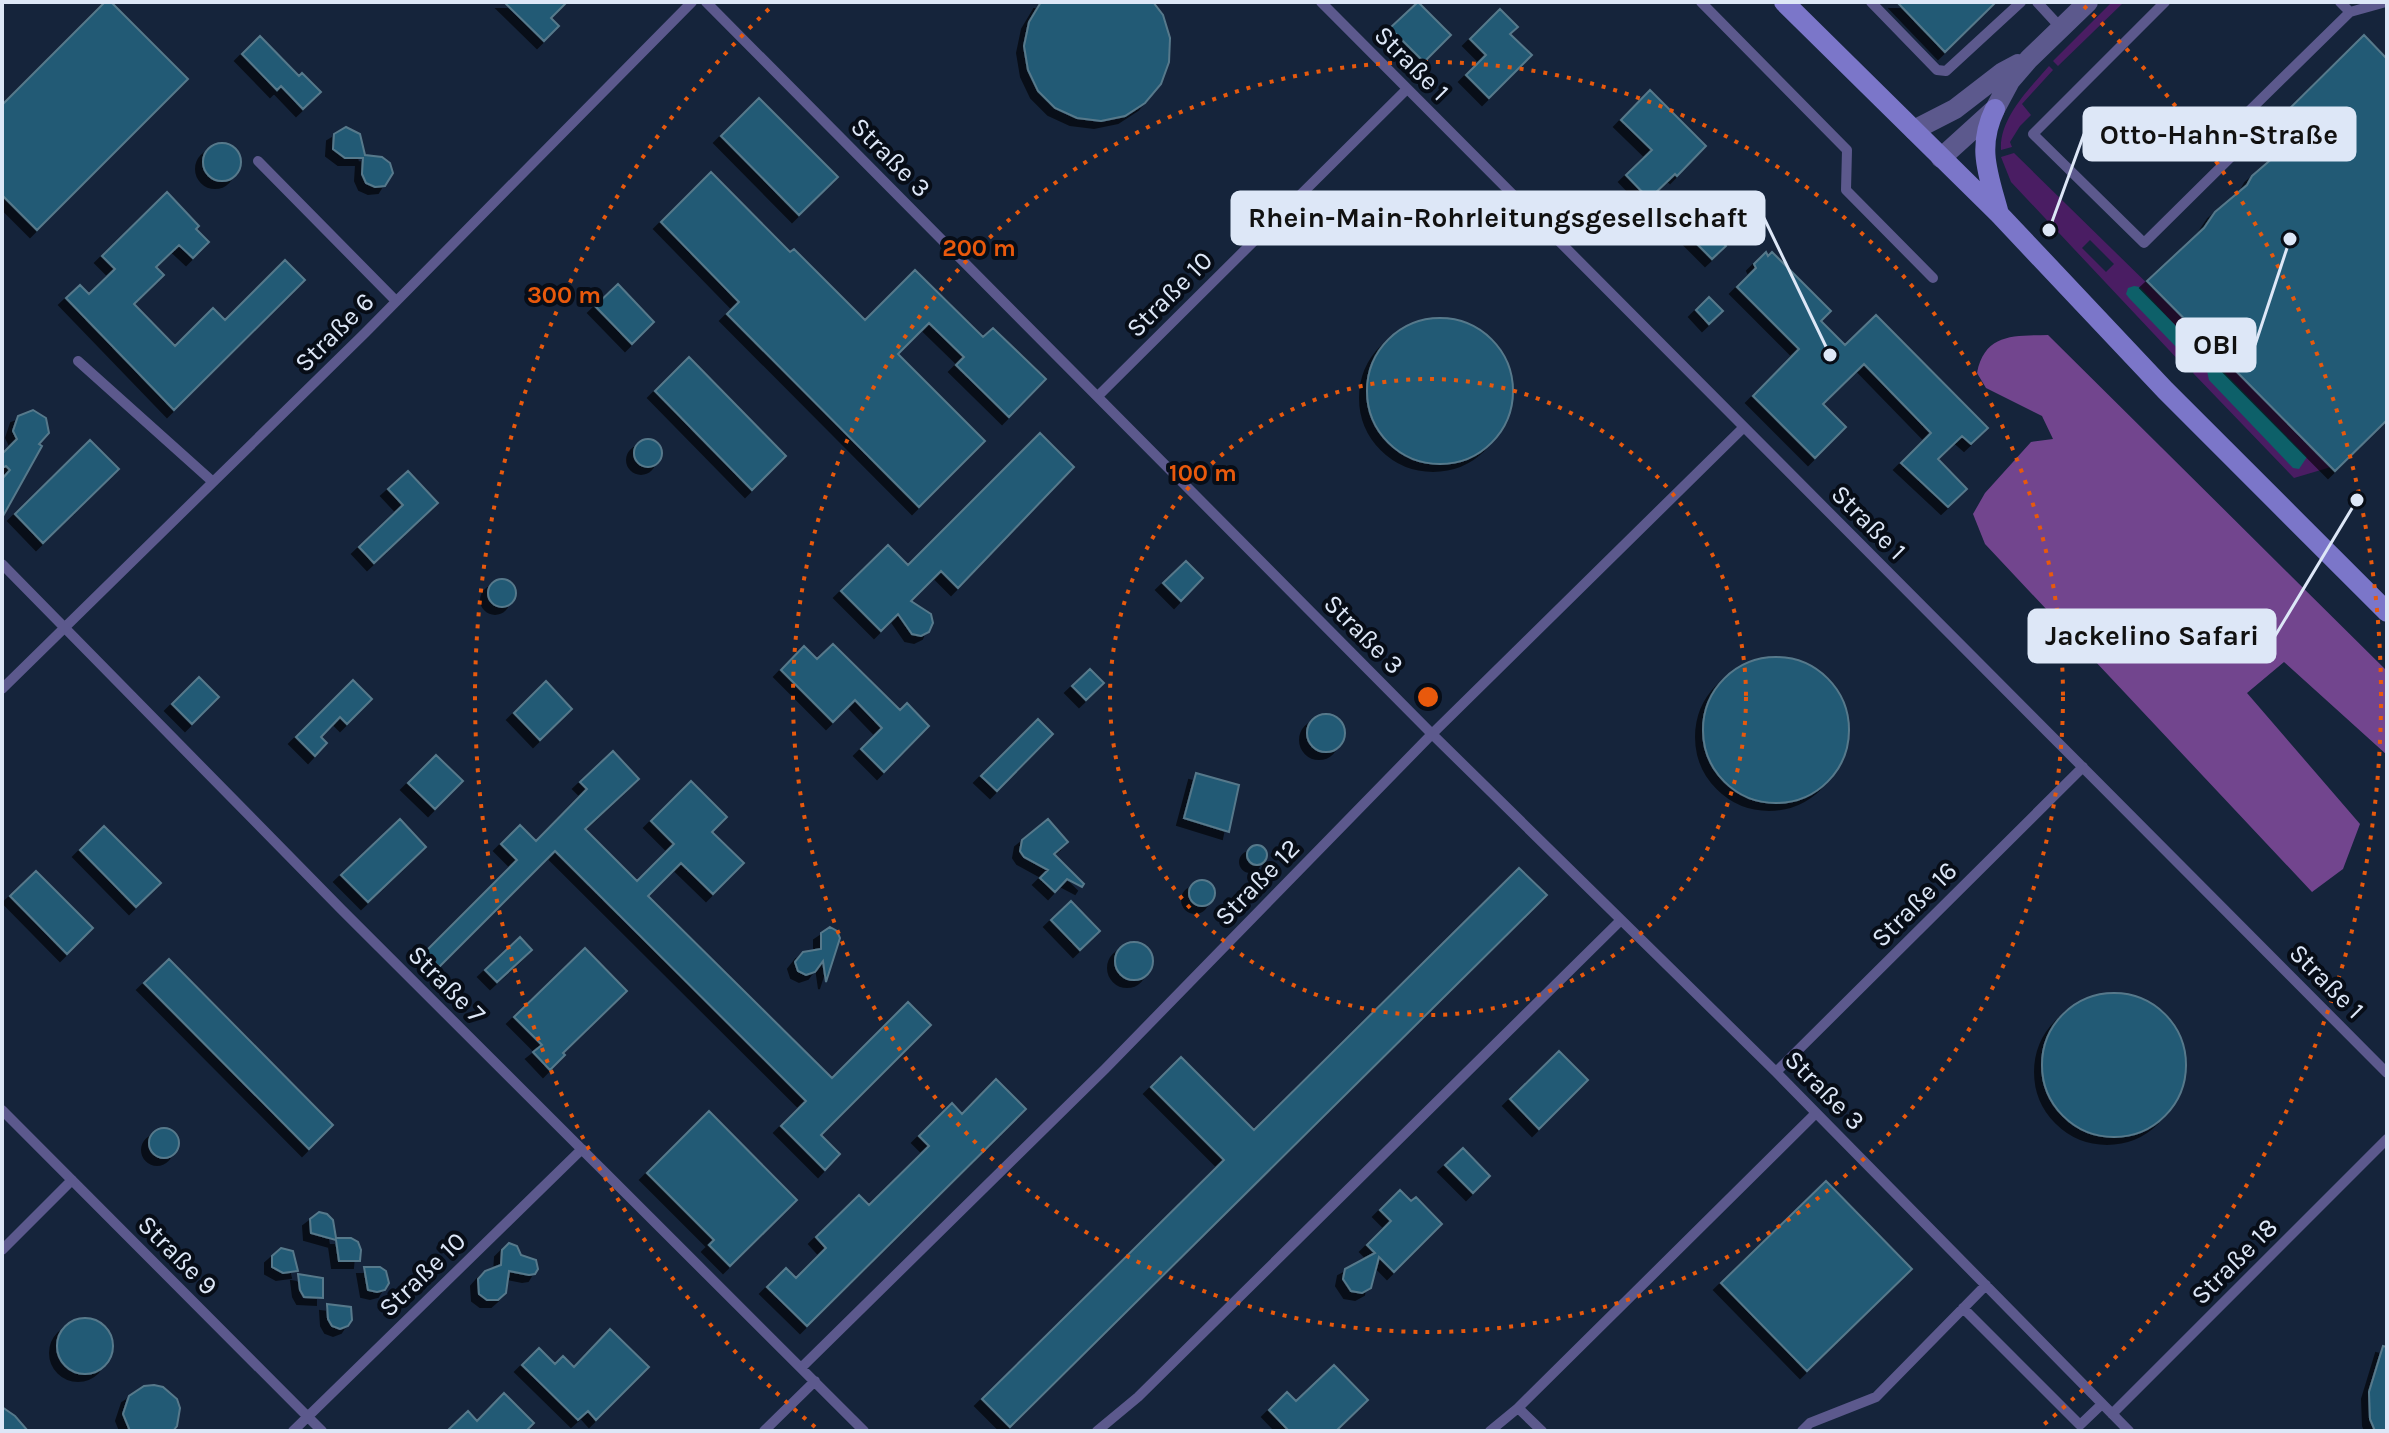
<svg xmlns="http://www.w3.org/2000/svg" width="2389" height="1433" viewBox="0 0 2389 1433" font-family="Karla,sans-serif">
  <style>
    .green { fill: #4a1d63; fill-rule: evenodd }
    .forest { fill: #72458e }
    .water { fill: #0d6069 }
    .building { fill: #215a75; stroke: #57798b; stroke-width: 2; filter: url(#shadow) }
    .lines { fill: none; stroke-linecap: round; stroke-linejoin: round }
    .service { stroke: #5c598d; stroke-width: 10 }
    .minor { stroke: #5c598d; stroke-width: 20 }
    .secondary { stroke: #7b76c9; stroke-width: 20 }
    .ring { fill: none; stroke: #e8590c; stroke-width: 4; stroke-dasharray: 4 8 }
    .labels { text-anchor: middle; stroke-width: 8; stroke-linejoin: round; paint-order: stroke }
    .street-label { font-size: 26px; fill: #dde7f7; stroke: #070d17 }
    .centre { fill: #e8590c; stroke: #070d17; stroke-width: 4 }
    .ring-label { font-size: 24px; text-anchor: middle; font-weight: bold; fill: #e8590c; stroke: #070d17; stroke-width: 8; stroke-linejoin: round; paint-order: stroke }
    .leader { fill: none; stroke: #dde7f7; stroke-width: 3 }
    .callout-dot { fill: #dde7f7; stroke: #070d17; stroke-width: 3 }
    .callout { fill: #dde7f7; stroke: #dde7f7; stroke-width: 3 }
    .callout-label { font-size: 28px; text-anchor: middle; font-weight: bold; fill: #111 }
  </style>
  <defs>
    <filter id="shadow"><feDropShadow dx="-7" dy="7" stdDeviation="0" flood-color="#0009"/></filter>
  </defs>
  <rect width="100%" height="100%" fill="#15243b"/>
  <!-- green -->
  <path class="green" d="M2112 2H2124L2058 66 2053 61Z
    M2049 66 2053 70 2022 104 2031 115 2020 126 2010 142 2012 147 2001 150C1999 118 2030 88 2049 66Z
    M2014 153 2208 343 2184 366 2011 182 2001 157ZM2090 240 2114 264 2106 272 2082 248Z
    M2215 350 2331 467 2294 478 2193 373Z"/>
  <!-- forest -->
  <path class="forest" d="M2048 335 2387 671V755L2284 662 2247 693 2360 824 2343 869 2312 892 1985 544 1973 514 1985 493 2031 442 2053 439 2042 416 1986 388 1977 373C1985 333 2014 336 2048 335Z"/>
  <!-- water -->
  <path class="water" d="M2134 286 2140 287 2191 342 2187 350 2183 352 2179 350 2129 298 2126 294 2128 288Z
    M2216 364 2307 457 2299 469 2293 468 2209 380 2207 371Z"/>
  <!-- building -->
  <path class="building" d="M105 2H111L188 79 37 230 2 195V105Z
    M504 2H567L551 18 559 26 544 41Z
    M1041 2H1153L1163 15 1170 38 1169 62 1161 84 1145 103 1125 116 1101 121 1077 118 1055 108 1038 91 1028 70 1024 46 1029 22Z
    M1418 2 1451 35 1424 62 1390 28Z
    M1897 2H1996L1945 52Z
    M1500 9 1518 27 1510 34 1532 55 1489 98 1466 75 1486 55 1470 39Z
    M2364 35 2387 59V420L2335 471 2147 281 2204 228 2215 212 2247 185 2252 176 2282 150 2265 133Z
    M260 36 299 76 302 73 321 92 303 109 281 86 277 90 242 54Z
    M1650 90 1706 146 1677 176 1675 174 1649 199 1626 175 1652 150 1621 120Z
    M759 98 838 177 799 215 721 136Z
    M346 127 360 134 365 155 382 157 390 163 393 173 385 186 375 187 366 183 362 174 363 158H345L333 149 334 134Z
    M203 162a19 19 0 1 1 38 0a19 19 0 1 1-38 0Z
    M711 172 790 252 794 249 865 320 915 270 983 337 993 328 1046 379 1009 417 956 365 964 357 929 323 898 354 985 441 919 507 727 314 739 302 661 222Z
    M167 192 199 226 196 229 209 242 193 258 179 245 156 267 164 275 134 304 175 346 213 308 225 320 285 260 305 280 174 410 66 298 80 285 89 294 115 269 102 256Z
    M1705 224 1726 246 1712 259 1691 238Z
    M1766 252 1768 256 1772 252 1831 311 1821 321 1845 345 1876 315 1988 428 1971 444 1962 436 1938 459 1967 489 1948 507 1901 463 1931 433 1864 364 1823 404 1846 427 1815 458 1753 396 1799 349 1737 287 1756 268 1754 264Z
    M618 284 654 322 632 344 595 306Z
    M1709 297 1723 311 1709 324 1696 310Z
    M1367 391a73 73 0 1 1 146 0a73 73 0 1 1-146 0Z
    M689 357 786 456 752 490 655 391Z
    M33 410 46 418 49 433 39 444 42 446 2 518V479L10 470 6 466 2 468V454L17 439 13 431 18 416Z
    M1040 433 1074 467 958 588 941 571 911 601 931 614 933 623 929 632 921 636 912 634 898 614 881 631 841 591 888 545 908 565Z
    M634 453a14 14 0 1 1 28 0a14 14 0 1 1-28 0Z
    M90 440 119 469 43 543 15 514Z
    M408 471 438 503 374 563 359 547 403 505 388 489Z
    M1186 561 1203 578 1181 601 1163 583Z
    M488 593a14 14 0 1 1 28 0a14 14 0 1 1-28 0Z
    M833 644 900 710 907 703 929 726 884 772 861 749 882 728 855 700 833 722 781 670 804 646 817 659Z
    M1703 730a73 73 0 1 1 146 0a73 73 0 1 1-146 0Z
    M1090 669 1104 683 1086 700 1072 686Z
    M199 677 219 697 192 724 172 704Z
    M353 680 372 699 347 724 340 717 321 737 327 743 315 756 296 737Z
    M546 681 572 709 540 740 514 713Z
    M1307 733a19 19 0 1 1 38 0a19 19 0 1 1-38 0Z
    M1038 719 1053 734 997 791 981 776Z
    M613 751 639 779 585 829 637 881 674 844 651 821 691 781 727 817 712 832 744 863 713 894 681 863 648 896 832 1078 908 1002 931 1025 821 1135 840 1154 825 1170 781 1126 806 1101 555 851 439 967 425 952 517 860 501 844 520 825 536 841 587 789 580 782Z
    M436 755 463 781 435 809 408 783Z
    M1196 773 1239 785 1229 832 1184 818Z
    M400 819 426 847 368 902 341 875Z
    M1048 819 1068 842 1054 854 1084 884 1082 887 1067 879 1055 892 1040 878 1048 870 1024 857 1020 851 1022 840Z
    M104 826 161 883 136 907 80 850Z
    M1247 855a10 10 0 1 1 20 0a10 10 0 1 1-20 0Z
    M1519 868 1547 895 1010 1427 982 1399 1224 1160 1151 1087 1181 1057 1254 1130Z
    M36 871 93 928 67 954 10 896Z
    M1189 893a13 13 0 1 1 26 0a13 13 0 1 1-26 0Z
    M1071 901 1100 931 1080 950 1051 920Z
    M830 927 837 931 840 938 826 982 823 961 815 972 806 975 798 971 795 962 803 952 821 949V933Z
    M520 937 532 950 497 982 485 970Z
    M1115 961a19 19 0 1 1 38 0a19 19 0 1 1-38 0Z
    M585 948 627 991 563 1053 565 1055 550 1070 533 1052 542 1045 514 1017Z
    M169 959 333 1125 309 1149 144 983Z
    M2042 1065a72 72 0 1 1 144 0a72 72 0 1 1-144 0Z
    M1559 1051 1588 1080 1539 1129 1510 1099Z
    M996 1079 1026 1109 807 1326 767 1287 786 1268 796 1278 826 1248 816 1237 859 1195 869 1205 929 1146 919 1136 952 1103 962 1114Z
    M709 1111 797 1200 730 1266 709 1245 714 1240 647 1173Z
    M149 1143a15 15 0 1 1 30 0a15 15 0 1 1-30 0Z
    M1463 1148 1490 1176 1473 1193 1445 1165Z
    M1826 1181 1912 1269 1807 1371 1721 1283Z
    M1400 1190 1411 1201 1416 1197 1442 1224 1394 1272 1379 1257 1371 1288 1362 1293 1351 1291 1343 1279 1345 1269 1375 1253 1367 1245 1391 1221 1380 1210Z
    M319 1212 327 1214 333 1220 336 1238H351L358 1242 361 1250 360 1261H339L336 1240 311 1233 310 1219Z
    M509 1243 517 1246 521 1255 536 1260 538 1269 535 1274 529 1275 509 1271 506 1293 498 1300H487L479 1294 478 1279 485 1271 501 1265 502 1250Z
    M281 1248 293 1251 298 1271 283 1273 272 1267V1256Z
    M364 1267H380L386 1271 389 1283 385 1290 377 1292 368 1290Z
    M298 1274 323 1278V1298L304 1297 300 1290Z
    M327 1304 351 1307 352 1320 348 1326 340 1329 332 1326 328 1319Z
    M57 1346a28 28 0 1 1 56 0a28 28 0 1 1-56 0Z
    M610 1329 649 1367 596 1420 588 1411 578 1420 522 1365 539 1348 555 1364 563 1356 574 1367Z
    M2383 1346 2387 1347V1431H2375L2370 1419 2369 1392Z
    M1334 1365 1368 1400 1336 1431H1289L1269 1410 1287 1392 1296 1401Z
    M154 1385 163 1387 177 1399 180 1408 177 1426 173 1431H130L123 1414 129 1396 144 1386Z
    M504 1393 534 1423 526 1431H447L468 1411 477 1421Z
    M2 1407 15 1416 28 1431H2Z"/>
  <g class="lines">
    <!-- service -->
    <path class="service" d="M706 2 1432 734 1776 1072 2129 1431
      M1321 2 2387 1073
      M1701 2 1847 150 1846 190 1933 278
      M1871 2 1937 70 1946 71 2021 2
      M2037 2 2061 28
      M2165 2 2033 134 2144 243 2234 154 2245 134V115L2350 12 2386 2
      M2340 2 2350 12
      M258 161 396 301
      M78 361 213 482
      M1098 396 1407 89
      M2 564 342 910 864 1431
      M2 689 365 333 692 2
      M1776 1072 2083 767
      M2 1110 322 1431
      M2 1250 72 1180
      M1963 1308 2080 1425 2102 1404
      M802 1367 1105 1069 1432 734 1744 427
      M1518 1408 1542 1431
      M2112 1414 2387 1139
      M293 1431 582 1149
      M764 1431 815 1381
      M1097 1431 1138 1397 1621 920
      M1490 1431 1518 1408 1816 1113
      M1802 1431 1810 1423 1876 1397 1986 1285"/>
    <!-- minor -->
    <path class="minor" d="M1914 130 1955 109 2003 72 2018 64
      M1941 158 1995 109 2010 81 2029 59 2088 2"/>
    <!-- secondary -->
    <path class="secondary" d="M1784 2 1999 214 2165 390 2387 612
      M1995 109C1976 148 1989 176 1999 214"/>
  </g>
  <!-- distance rings -->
  <g class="ring">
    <circle cx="1428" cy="697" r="318"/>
    <circle cx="1428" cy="697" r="635"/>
    <path d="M815 1427A953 953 0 0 1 772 6M2084 6A953 953 0 0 1 2041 1427"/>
  </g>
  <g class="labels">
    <!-- street labels -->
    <g class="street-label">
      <text transform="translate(1412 63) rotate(45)" y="9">Straße 1</text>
      <text transform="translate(891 157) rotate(45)" y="9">Straße 3</text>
      <text transform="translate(1169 294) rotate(-45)" y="9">Straße 10</text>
      <text transform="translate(334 332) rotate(-45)" y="9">Straße 6</text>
      <text transform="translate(1869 522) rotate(45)" y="9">Straße 1</text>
      <text transform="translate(1364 634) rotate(45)" y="9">Straße 3</text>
      <text transform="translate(1257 882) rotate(-46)" y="9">Straße 12</text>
      <text transform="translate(1914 904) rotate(-45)" y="9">Straße 16</text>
      <text transform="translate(2327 981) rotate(45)" y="9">Straße 1</text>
      <text transform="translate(447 984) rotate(45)" y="9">Straße 7</text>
      <text transform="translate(1825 1090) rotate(45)" y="9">Straße 3</text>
      <text transform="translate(178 1255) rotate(45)" y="9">Straße 9</text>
      <text transform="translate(2234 1261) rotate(-45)" y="9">Straße 18</text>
      <text transform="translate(422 1274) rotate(-44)" y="9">Straße 10</text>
    </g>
  </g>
  <circle cx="1428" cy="697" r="12" class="centre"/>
  <g class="ring-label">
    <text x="979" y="256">200 m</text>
    <text x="564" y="303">300 m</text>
    <text x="1203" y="481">100 m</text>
  </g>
  <!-- callouts -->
  <path class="leader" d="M2049 230L2084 134M1830 355L1764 218M2290 239L2255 345M2357 500L2275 636"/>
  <g class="callout-dot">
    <circle cx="2049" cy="230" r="8"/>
    <circle cx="1830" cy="355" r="8"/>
    <circle cx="2290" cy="239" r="8"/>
    <circle cx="2357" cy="500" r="8"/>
  </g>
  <g class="callout">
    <rect x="2084" y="108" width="271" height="52" rx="8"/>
    <rect x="1232" y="192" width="532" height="52" rx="8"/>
    <rect x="2177" y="319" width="78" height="52" rx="8"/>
    <rect x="2029" y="610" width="246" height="52" rx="8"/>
  </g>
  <g class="callout-label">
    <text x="2219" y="144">Otto-Hahn-Straße</text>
    <text x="1498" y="227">Rhein-Main-Rohrleitungsgesellschaft</text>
    <text x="2216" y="354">OBI</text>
    <text x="2152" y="645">Jackelino Safari</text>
  </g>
  <!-- border -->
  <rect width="2389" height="1433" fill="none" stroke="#dde7f7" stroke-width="8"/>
</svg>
